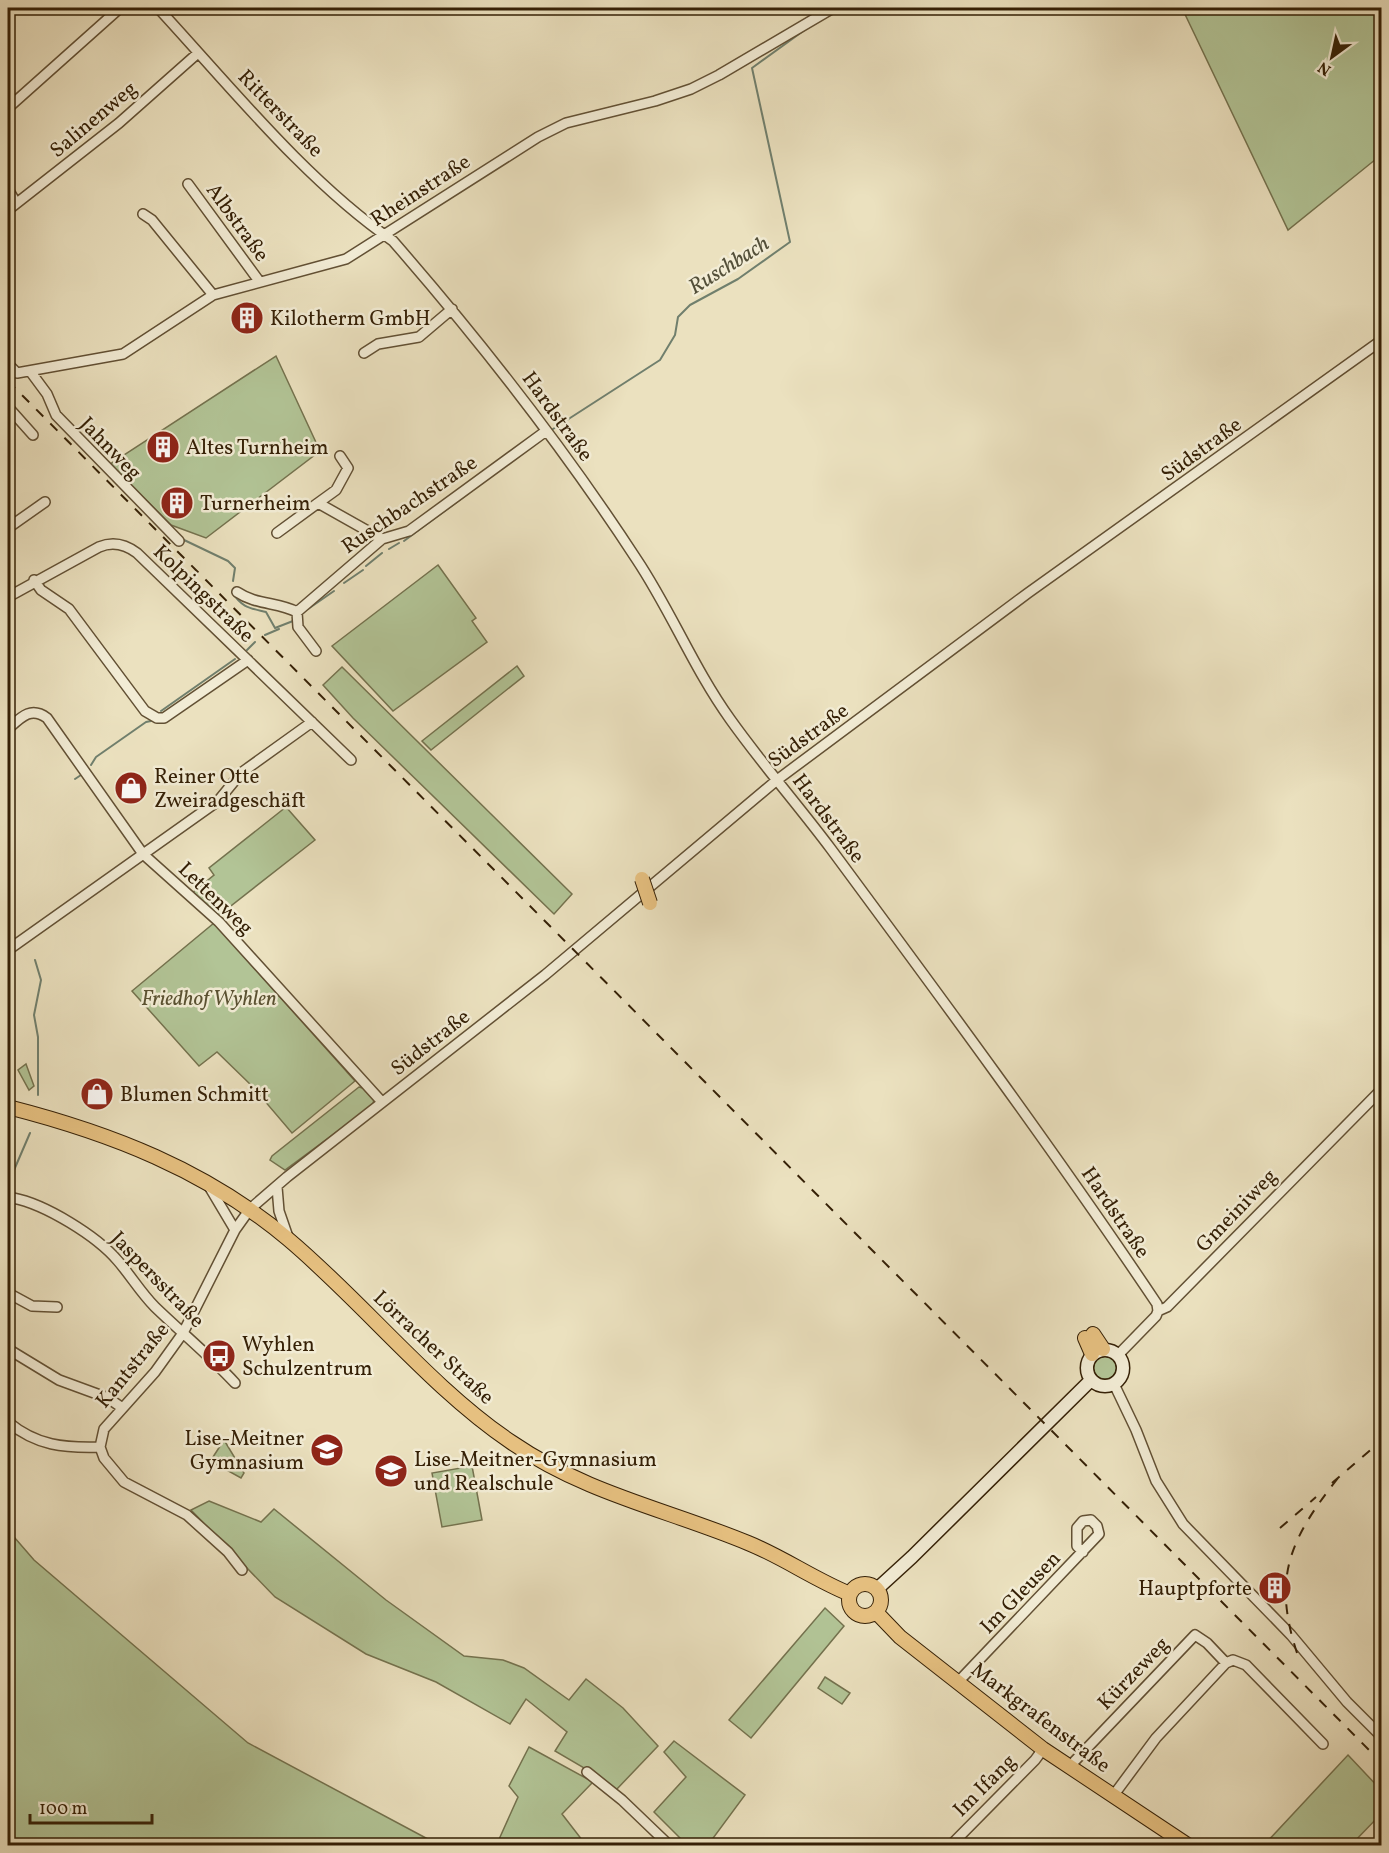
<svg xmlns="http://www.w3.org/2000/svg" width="1389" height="1853" viewBox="0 0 1389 1853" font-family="Vollkorn,serif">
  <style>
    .green { fill: #b2c496; stroke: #74724e; stroke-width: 1.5 }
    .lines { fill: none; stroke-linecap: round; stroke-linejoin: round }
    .stream { stroke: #707f6d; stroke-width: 2 }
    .street-casing { stroke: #625034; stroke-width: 12 }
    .secondary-casing { stroke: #352006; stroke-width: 15 }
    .primary-casing { stroke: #352006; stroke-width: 16 }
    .street { stroke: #f2ecd5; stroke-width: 9 }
    .secondary { stroke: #f2ecd5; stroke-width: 12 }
    .primary { stroke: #e6c080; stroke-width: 14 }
    .rail { stroke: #352006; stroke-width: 2; stroke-dasharray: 10 10; stroke-linecap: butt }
    .primary-bridge-casing { stroke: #352006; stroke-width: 16; stroke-linecap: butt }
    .primary-bridge { stroke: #e6c080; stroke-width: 14 }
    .labels { text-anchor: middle; stroke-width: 5; stroke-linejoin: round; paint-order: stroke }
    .street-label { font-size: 21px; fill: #352006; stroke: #f2ecd5 }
    .poi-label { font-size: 21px; fill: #352006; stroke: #f2ecd5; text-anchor: start }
    .park-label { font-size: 21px; font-style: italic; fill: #5a5131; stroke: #f2ecd5 }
    .water-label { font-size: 22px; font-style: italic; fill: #534f39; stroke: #f2ecd5 }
  </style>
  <rect width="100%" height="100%" fill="#ebe1bf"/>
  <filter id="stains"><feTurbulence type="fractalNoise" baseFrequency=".00333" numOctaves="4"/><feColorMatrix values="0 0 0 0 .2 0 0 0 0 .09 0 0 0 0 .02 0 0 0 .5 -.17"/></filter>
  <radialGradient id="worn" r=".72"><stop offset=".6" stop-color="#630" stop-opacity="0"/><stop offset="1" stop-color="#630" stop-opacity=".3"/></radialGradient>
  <!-- green -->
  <path class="green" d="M1182 8H1381V155L1288 230Z
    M276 356 320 451 206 538 171 525 110 464Z
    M438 565 476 618 472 621 487 642 393 711 332 646Z
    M517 666 524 676 431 750 422 741Z
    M342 667 572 894 554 914 353 718 323 685Z
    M286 807 315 840 218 916 192 893 214 875 209 868Z
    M214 923 355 1081 292 1133 252 1086 217 1052 199 1066 132 991Z
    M26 1064 34 1086 29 1090 18 1070Z
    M359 1087 366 1089 374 1098 373 1105 285 1170 270 1160 272 1156Z
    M1093 1367a12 12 0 1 1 24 0a12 12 0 1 1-24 0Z
    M224 1440 244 1473 241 1478 214 1463 213 1457Z
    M472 1466 482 1520 442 1527 432 1473Z
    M209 1501 261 1522 274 1509 386 1600 464 1656 503 1660 524 1668 569 1700 586 1679 623 1708 658 1746 616 1790 598 1776 555 1751 567 1732 526 1699 510 1724 436 1682 366 1654 275 1597 191 1510Z
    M8 1530 34 1560 248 1743 439 1845H8Z
    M825 1608 844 1626 751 1738 729 1720Z
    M825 1677 850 1693 842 1704 818 1688Z
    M674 1741 745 1795 708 1845H687L654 1812 686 1777 664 1752Z
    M529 1747 593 1782 562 1814 586 1845 496 1846 518 1797 509 1786Z
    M1348 1755 1381 1790V1814L1351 1845H1264Z"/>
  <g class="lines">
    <!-- stream -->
    <path class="stream" d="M553 429 660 360 675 335 678 317 690 305 738 279 790 242 752 68 806 29
      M182 539 228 561 235 568 233 581
      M404 541 469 493
      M389 549 399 543
      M366 566 382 553
      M344 583 363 570
      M232 592C242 608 250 608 266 612L275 628 293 621
      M308 609 334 591
      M265 635 279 629
      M247 650 255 642
      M161 711 235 659
      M91 765 96 757 146 722 151 721
      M75 779 81 775
      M35 960 41 980 34 1015 38 1037V1095
      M8 1184 30 1133"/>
    <defs>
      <path id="street" d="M158 8C230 86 306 181 393 241 481 342 564 448 637 560 671 611 694 669 730 719 762 764 798 805 831 849 942 999 1053 1149 1157 1304L1158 1311
        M8 108 120 8
        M188 184 259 281
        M8 189 16 203
        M8 210 119 123 198 53
        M143 214 152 220 213 295
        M364 353 378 344 419 337 452 309
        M8 364 17 373 123 354 213 295 346 259 538 137 566 123 655 101 691 89 719 75 833 8
        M30 371 47 394 56 415 179 541
        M8 407 33 435
        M318 503 336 490 348 468 340 456
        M8 528 45 502
        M277 533 318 503 382 539
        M34 580 41 590 69 609 145 711 157 718H164L248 660
        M237 592C256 605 278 602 297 612L298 627 316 651
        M8 597 99 547C113 541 125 544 137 553L351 760
        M297 612 382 539 409 531 546 431
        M8 729C21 717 31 706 47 718L143 854 219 922 382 1102
        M8 950 218 801 241 773 312 722
        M277 1187 279 1211 288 1237
        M210 1188 235 1230
        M13 1198C45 1204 97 1236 118 1261 131 1276 141 1293 155 1307 182 1333 210 1356 235 1383
        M8 1293 32 1306 57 1307
        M8 1349 59 1380 108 1398 121 1407
        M1118 1355 1156 1316 1158 1311 1167 1307 1382 1089
        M1114 1384 1136 1430 1156 1481 1183 1524 1291 1635 1347 1702 1382 1737
        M8 1422C37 1446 64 1448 100 1447
        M242 1570 228 1552 187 1515 124 1482 104 1458 100 1447 104 1429 155 1372 183 1333 235 1230 250 1209 287 1177 545 975 777 780 1028 593 1382 340
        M958 1682 1099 1534 1097 1526 1091 1520 1083 1521 1077 1528V1546L1083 1552
        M1069 1767 1195 1635 1207 1643 1226 1663
        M587 1772 622 1800 670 1846
        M1113 1796 1156 1738 1226 1663 1233 1660 1246 1665 1323 1744
        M950 1846 1035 1760 1043 1749"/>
      <path id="secondary" d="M1087 1368a18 18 0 1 1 36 0a18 18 0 1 1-36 0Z
        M877 1589 912 1557 1091 1380"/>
      <path id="primary" d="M8 1107C110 1133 206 1170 288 1239 363 1302 431 1388 511 1442 587 1494 666 1509 748 1543 783 1557 815 1580 850 1594
        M1093 1334 1103 1349
        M1085 1338 1092 1354
        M849 1600a16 16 0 1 1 32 0a16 16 0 1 1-32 0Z
        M876 1612 900 1637 1043 1749 1189 1846"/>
    </defs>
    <!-- street casing -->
    <use href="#street" class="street-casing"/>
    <!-- secondary casing -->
    <use href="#secondary" class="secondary-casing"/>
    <!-- primary casing -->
    <use href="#primary" class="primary-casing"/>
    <!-- street -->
    <use href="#street" class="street"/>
    <!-- secondary -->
    <use href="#secondary" class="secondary"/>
    <!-- primary -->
    <use href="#primary" class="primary"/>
    <!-- rail -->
    <path class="rail" d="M8 381 1382 1763
      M1332 1483 1382 1440
      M1280 1528 1316 1497
      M1297 1653C1272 1577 1290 1539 1338 1478"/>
    <defs>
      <path id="primary-bridge" d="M642 879 650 903"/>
    </defs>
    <!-- primary-bridge casing -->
    <use href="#primary-bridge" class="primary-bridge-casing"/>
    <!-- primary-bridge -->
    <use href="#primary-bridge" class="primary-bridge"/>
  </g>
  <!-- icons -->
  <defs>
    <symbol id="building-disc" viewBox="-11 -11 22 22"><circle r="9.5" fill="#8f2418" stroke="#f2ecd5"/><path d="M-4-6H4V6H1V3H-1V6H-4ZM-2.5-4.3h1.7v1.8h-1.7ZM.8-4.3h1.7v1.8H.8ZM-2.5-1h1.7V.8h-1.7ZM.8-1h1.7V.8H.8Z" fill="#fff"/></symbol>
    <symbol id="shop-disc" viewBox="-11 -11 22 22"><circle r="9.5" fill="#8f2418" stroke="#f2ecd5"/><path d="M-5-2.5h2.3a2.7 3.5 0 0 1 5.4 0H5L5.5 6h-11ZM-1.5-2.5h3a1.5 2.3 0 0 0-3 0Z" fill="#fff"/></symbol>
    <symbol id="bus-disc" viewBox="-11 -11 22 22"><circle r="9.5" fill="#8f2418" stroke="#f2ecd5"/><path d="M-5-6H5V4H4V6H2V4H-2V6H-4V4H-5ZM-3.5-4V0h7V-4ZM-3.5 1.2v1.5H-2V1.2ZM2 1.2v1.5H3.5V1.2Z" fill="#fff"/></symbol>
    <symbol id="school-disc" viewBox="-11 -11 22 22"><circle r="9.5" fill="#8f2418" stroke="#f2ecd5"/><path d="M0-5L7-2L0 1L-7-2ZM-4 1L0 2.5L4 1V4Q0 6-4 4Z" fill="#fff"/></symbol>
  </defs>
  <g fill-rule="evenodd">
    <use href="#building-disc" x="228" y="299" width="38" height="38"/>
    <use href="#building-disc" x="144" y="428" width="38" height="38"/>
    <use href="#building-disc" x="158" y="484" width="38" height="38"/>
    <use href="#shop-disc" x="112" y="769" width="38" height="38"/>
    <use href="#shop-disc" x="78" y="1075" width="38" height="38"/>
    <use href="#bus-disc" x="200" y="1337" width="38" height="38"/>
    <use href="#school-disc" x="308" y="1431" width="38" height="38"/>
    <use href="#school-disc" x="372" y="1452" width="38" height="38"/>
    <use href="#building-disc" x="1256" y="1569" width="38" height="38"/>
  </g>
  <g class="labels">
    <!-- street labels -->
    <g class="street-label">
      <text transform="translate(281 113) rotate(46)" y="7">Ritterstraße</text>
      <text transform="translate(93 119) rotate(-40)" y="7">Salinenweg</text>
      <text transform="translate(420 190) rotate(-33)" y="7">Rheinstraße</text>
      <text transform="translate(238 222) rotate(54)" y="7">Albstraße</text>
      <text transform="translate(558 416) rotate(54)" y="7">Hardstraße</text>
      <text transform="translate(111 448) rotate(46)" y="7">Jahnweg</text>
      <text transform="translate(1201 449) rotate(-36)" y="7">Südstraße</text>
      <text transform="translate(409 504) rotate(-34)" y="7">Ruschbachstraße</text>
      <text transform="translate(204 593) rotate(44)" y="7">Kolpingstraße</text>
      <text transform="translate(808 735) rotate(-36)" y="7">Südstraße</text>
      <text transform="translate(829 818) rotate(53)" y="7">Hardstraße</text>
      <text transform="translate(216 898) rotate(44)" y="7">Lettenweg</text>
      <text transform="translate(430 1042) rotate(-38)" y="7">Südstraße</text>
      <text transform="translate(1236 1210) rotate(-46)" y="7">Gmeiniweg</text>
      <text transform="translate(1116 1212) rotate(56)" y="7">Hardstraße</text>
      <text transform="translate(158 1279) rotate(46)" y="7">Jaspersstraße</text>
      <text transform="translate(434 1347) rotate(43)" y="7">Lörracher Straße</text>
      <text transform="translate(132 1365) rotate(-51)" y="7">Kantstraße</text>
      <text transform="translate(1020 1592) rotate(-46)" y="7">Im Gleusen</text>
      <text transform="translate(1133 1673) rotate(-46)" y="7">Kürzeweg</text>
      <text transform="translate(1041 1717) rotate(37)" y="7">Markgrafenstraße</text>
      <text transform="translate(984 1785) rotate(-45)" y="7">Im Ifang</text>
    </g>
    <!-- poi labels -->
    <g class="poi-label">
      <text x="270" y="325">Kilotherm GmbH</text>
      <text x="186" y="454">Altes Turnheim</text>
      <text x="200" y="510">Turnerheim</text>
      <text x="154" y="783">Reiner Otte<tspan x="154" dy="24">Zweiradgeschäft</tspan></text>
      <text x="120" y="1101">Blumen Schmitt</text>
      <text x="242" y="1351">Wyhlen<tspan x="242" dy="24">Schulzentrum</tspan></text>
      <text x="304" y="1445" text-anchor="end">Lise-Meitner<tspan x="304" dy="24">Gymnasium</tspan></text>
      <text x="414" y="1466">Lise-Meitner-Gymnasium<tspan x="414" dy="24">und Realschule</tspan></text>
      <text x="1252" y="1595" text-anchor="end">Hauptpforte</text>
    </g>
    <!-- park labels -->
    <g class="park-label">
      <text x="209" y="1005">Friedhof Wyhlen</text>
    </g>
    <!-- water labels -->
    <g class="water-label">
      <text transform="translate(728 264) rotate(-32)" y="8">Ruschbach</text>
    </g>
  </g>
  <!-- margin -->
  <rect width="1389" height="1853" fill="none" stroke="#ebe1bf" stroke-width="30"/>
  <rect x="9" y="9" width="1371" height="1835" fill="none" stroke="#352006" stroke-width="3"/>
  <rect x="15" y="15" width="1359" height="1823" fill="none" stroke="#352006" stroke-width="1.5"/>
  <!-- north arrow -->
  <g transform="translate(1332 57) rotate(213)" stroke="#f2ecd5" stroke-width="4.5" paint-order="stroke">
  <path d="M0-4.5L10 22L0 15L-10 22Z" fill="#352006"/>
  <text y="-9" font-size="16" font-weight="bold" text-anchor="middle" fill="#352006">N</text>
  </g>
  <!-- scale -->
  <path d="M30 1814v9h122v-9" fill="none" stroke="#352006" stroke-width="3"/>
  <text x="39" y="1814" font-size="18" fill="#352006" stroke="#f2ecd5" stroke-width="4.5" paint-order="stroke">100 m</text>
  <rect width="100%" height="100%" filter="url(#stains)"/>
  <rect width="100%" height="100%" fill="url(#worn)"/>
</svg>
